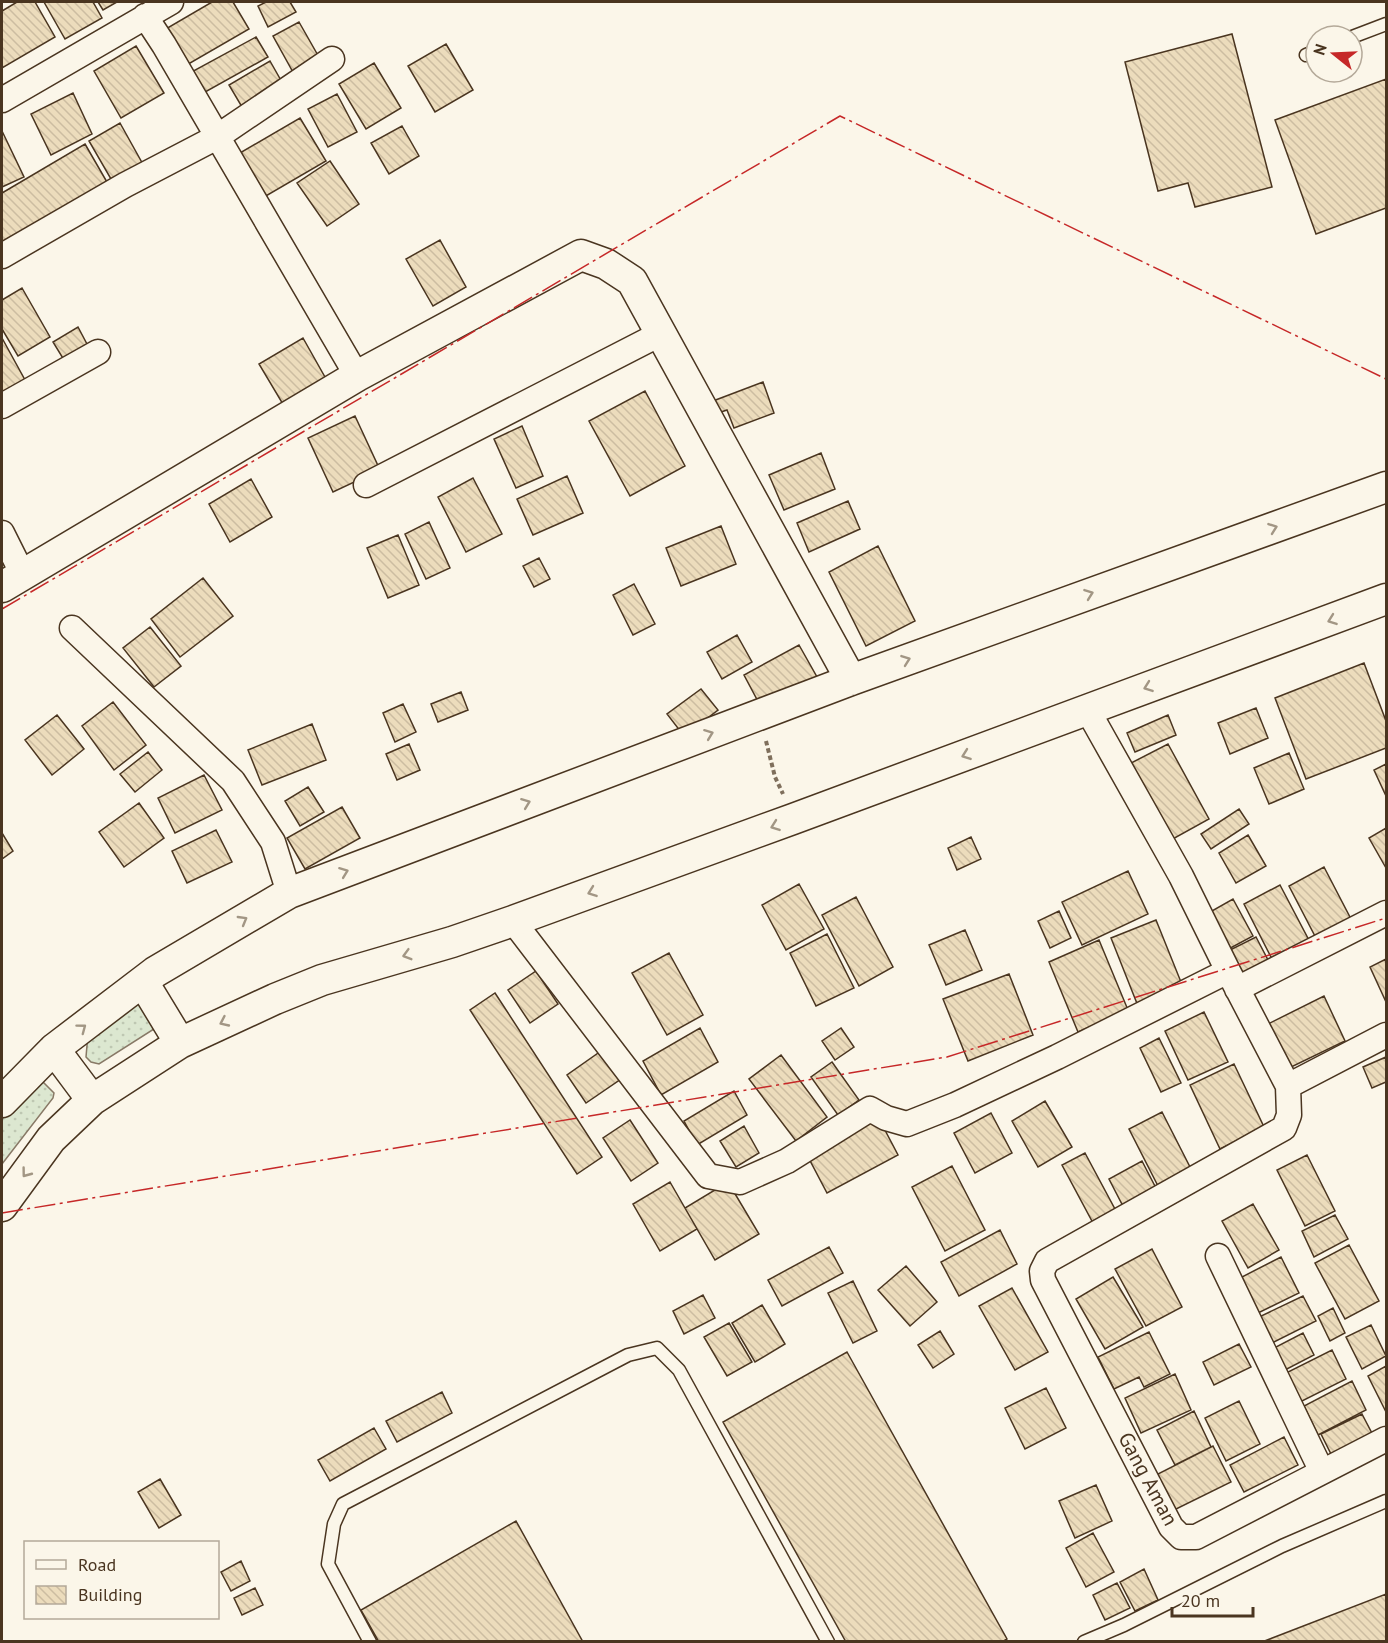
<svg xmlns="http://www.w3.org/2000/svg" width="1388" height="1643" viewBox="0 0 1388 1643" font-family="'PT Sans',sans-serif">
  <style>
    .grass { fill: url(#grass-dots); stroke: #887966; stroke-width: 1.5 }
    .building { fill: url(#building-back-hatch); stroke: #4a3520; stroke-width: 1.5 }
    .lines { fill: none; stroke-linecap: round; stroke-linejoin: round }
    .service-casing { stroke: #4a3520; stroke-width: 15 }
    .minor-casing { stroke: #4a3520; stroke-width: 27 }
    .tertiary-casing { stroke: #4a3520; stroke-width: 33 }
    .path { stroke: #7f6f5c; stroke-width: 4; stroke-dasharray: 4.5 3; stroke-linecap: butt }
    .service { stroke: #fbf6e9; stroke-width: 12 }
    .minor { stroke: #fbf6e9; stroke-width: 24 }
    .tertiary { stroke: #fbf6e9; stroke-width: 30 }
    .power { stroke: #c62828; stroke-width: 1.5; stroke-dasharray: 21 4.5 3 4.5; stroke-linecap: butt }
    .oneway { stroke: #a29684 }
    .labels { text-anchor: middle; stroke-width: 4.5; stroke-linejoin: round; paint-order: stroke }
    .street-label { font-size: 21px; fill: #4a3520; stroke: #fbf6e9 }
  </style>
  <defs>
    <pattern id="grass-dots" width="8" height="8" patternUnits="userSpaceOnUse" patternTransform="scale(1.5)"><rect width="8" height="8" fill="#dce7d0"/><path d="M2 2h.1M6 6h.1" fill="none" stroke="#bec7b2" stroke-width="1.8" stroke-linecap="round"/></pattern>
    <pattern id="building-back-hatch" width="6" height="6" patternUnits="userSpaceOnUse" patternTransform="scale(1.5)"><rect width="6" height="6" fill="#ecdcbc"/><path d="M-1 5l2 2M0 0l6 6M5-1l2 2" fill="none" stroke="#ccbda1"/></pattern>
  </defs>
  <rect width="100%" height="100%" fill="#fbf6e9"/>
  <!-- grass -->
  <path class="grass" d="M138 996 157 1020 154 1029 99 1064 91 1062 86 1057 88 1034Z
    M35 1081H42L54 1093 53 1098 2 1164V1119Z"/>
  <!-- building -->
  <path class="building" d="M17 2H35L55 37 2 68V11Z
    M44 2H93L102 18 65 39Z
    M98 2H117L103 10Z
    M212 2H233L249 29 185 66 164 30Z
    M266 2H290L296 12 268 27 258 6Z
    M299 22 320 59 294 74 273 36Z
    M1232 34 1272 187 1195 207 1188 183 1158 191 1125 62Z
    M256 37 268 57 198 96 186 75Z
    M446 44 473 90 435 112 408 66Z
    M136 46 164 93 121 118 94 71Z
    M270 61 283 84 242 107 229 85Z
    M374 63 401 108 366 129 339 84Z
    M1386 79V208L1316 234 1275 120Z
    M73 93 92 134 51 155 31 114Z
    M337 94 357 132 328 147 308 109Z
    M300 118 326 161 259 200 233 157Z
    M120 123 145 168 115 186 89 141Z
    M402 126 419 156 389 174 371 143Z
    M2 131 24 177 2 187Z
    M85 144 111 189 6 249 2 241V193Z
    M330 161 359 204 327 226 297 183Z
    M440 240 466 287 433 306 406 259Z
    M22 288 50 337 18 356 2 329V300Z
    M78 327 88 346 64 360 53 342Z
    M2 338 25 380 2 394Z
    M303 338 330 386 287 411 259 364Z
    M763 382 774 413 734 428 727 410 718 413 713 401Z
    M645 391 685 466 630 496 589 421Z
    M355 416 380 470 333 492 308 438Z
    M522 426 543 476 516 488 494 439Z
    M821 453 835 489 784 510 769 475Z
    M567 476 583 513 533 535 517 499Z
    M473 478 502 534 466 552 438 497Z
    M251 479 272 517 230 542 209 504Z
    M848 501 860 529 809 552 797 523Z
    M429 522 450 568 426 579 405 534Z
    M721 526 736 564 681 586 666 548Z
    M398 535 419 585 388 598 367 548Z
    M878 546 915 621 866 646 829 572Z
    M539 558 550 579 534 587 523 566Z
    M203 578 233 616 180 657 151 619Z
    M634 584 655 624 633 635 613 595Z
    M150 627 181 666 154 687 123 648Z
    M737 635 752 662 722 679 707 652Z
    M799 645 817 677 761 707 744 675Z
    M1364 663 1386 721V748L1306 779 1275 698Z
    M701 689 718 710 684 736 667 714Z
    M461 692 468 710 438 722 431 704Z
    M113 702 146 745 114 770 82 726Z
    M403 704 416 732 395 742 383 713Z
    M1256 708 1268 738 1230 754 1218 723Z
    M57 715 84 749 52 775 25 740Z
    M1168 715 1176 735 1135 752 1127 733Z
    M312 724 326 760 262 785 248 750Z
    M409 744 420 770 397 780 386 754Z
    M1168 744 1209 819 1171 840 1131 763Z
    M148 752 162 770 135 792 120 774Z
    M1289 753 1304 789 1269 804 1254 768Z
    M1386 764V796L1374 770Z
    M204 775 222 810 175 833 158 798Z
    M308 787 324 812 300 826 285 801Z
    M139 803 164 838 124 867 99 832Z
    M342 807 360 838 305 869 287 838Z
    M1239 809 1249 824 1211 849 1201 834Z
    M1386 828V868L1369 838Z
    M216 830 232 862 187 883 172 851Z
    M2 833 13 851 2 859Z
    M1248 835 1266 866 1236 883 1219 853Z
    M971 837 981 859 957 870 948 848Z
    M1324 867 1352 921 1317 940 1289 886Z
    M1128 871 1148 914 1082 945 1062 902Z
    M799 884 824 929 786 950 762 905Z
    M1280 885 1312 946 1275 965 1244 904Z
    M856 897 893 967 859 986 822 915Z
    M1233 899 1253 936 1223 952 1203 916Z
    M1059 911 1071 938 1050 948 1038 921Z
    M1156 920 1183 987 1138 1006 1111 938Z
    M965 930 982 970 946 985 929 945Z
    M827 934 854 988 816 1006 790 953Z
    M1256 937 1268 960 1242 973 1230 950Z
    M1099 940 1128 1010 1078 1032 1049 962Z
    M669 953 703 1015 667 1035 632 973Z
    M1386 959V1002L1370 967Z
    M536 971 558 1004 530 1023 508 990Z
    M1009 974 1033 1035 968 1061 943 999Z
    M495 993 602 1157 577 1174 470 1010Z
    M1324 996 1345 1041 1285 1070 1264 1026Z
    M1204 1012 1228 1062 1188 1080 1165 1031Z
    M700 1028 718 1062 661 1095 643 1061Z
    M841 1028 854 1047 835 1060 822 1041Z
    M1159 1038 1181 1083 1161 1092 1140 1048Z
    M601 1051 621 1079 586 1103 567 1075Z
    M781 1055 827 1117 796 1141 749 1079Z
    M1386 1057V1082L1372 1088 1363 1067Z
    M832 1062 859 1100 838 1115 811 1077Z
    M1234 1064 1264 1127 1220 1149 1190 1085Z
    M734 1091 747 1115 697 1145 684 1121Z
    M1045 1101 1072 1147 1038 1167 1012 1121Z
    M1162 1112 1191 1169 1158 1186 1129 1129Z
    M991 1113 1012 1153 975 1173 954 1133Z
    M877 1115 898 1155 827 1193 806 1153Z
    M630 1120 658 1163 631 1181 603 1138Z
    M744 1126 759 1153 736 1167 720 1141Z
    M1085 1153 1116 1211 1093 1223 1062 1165Z
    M1307 1155 1335 1211 1305 1226 1277 1170Z
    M1142 1161 1159 1194 1126 1212 1109 1179Z
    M952 1166 985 1230 945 1251 912 1187Z
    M670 1182 697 1229 660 1251 633 1204Z
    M728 1182 759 1234 715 1260 685 1208Z
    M1253 1204 1279 1250 1248 1268 1222 1221Z
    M1335 1215 1348 1239 1314 1257 1302 1231Z
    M1000 1230 1017 1264 959 1296 941 1262Z
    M1349 1245 1379 1301 1345 1319 1315 1263Z
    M829 1247 843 1273 782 1306 768 1280Z
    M1152 1249 1182 1307 1146 1326 1115 1269Z
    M1281 1257 1299 1293 1256 1314 1238 1279Z
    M906 1266 937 1302 910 1326 878 1290Z
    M1113 1277 1143 1327 1105 1349 1076 1299Z
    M853 1281 877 1331 853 1343 828 1293Z
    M1012 1288 1048 1352 1015 1370 979 1306Z
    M703 1295 715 1318 684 1334 673 1311Z
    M1303 1296 1316 1321 1272 1343 1259 1317Z
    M762 1305 785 1344 755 1362 732 1323Z
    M1333 1308 1345 1333 1330 1341 1318 1316Z
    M729 1323 752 1362 727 1376 704 1337Z
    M1371 1325 1386 1356 1362 1369 1346 1337Z
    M940 1331 954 1354 933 1368 918 1345Z
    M1149 1332 1170 1374 1144 1387 1139 1377 1114 1389 1098 1357Z
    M1303 1333 1314 1355 1285 1370 1274 1348Z
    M1239 1344 1251 1367 1214 1385 1203 1362Z
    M1332 1350 1346 1379 1300 1402 1286 1373Z
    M847 1352 1007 1639 1002 1642H846L723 1422Z
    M1386 1366V1412L1368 1376Z
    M1175 1374 1191 1410 1141 1433 1125 1398Z
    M1352 1381 1366 1410 1318 1435 1304 1406Z
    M1046 1388 1066 1428 1025 1449 1005 1408Z
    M442 1392 452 1413 397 1442 386 1421Z
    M1239 1401 1260 1444 1226 1461 1205 1418Z
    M1194 1411 1211 1447 1175 1465 1157 1430Z
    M1362 1414 1376 1441 1335 1462 1321 1434Z
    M374 1428 386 1449 330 1481 318 1460Z
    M1284 1437 1298 1465 1244 1492 1230 1465Z
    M1213 1446 1231 1482 1168 1513 1150 1478Z
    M160 1479 181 1515 159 1528 138 1492Z
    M1096 1485 1112 1521 1075 1538 1059 1501Z
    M516 1521 583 1642H379L361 1610Z
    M1093 1533 1114 1572 1086 1587 1066 1548Z
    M241 1561 250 1581 231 1591 221 1572Z
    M1144 1569 1158 1600 1135 1611 1120 1582Z
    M1117 1583 1130 1608 1105 1620 1093 1595Z
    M255 1588 263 1605 242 1615 234 1598Z
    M1386 1594V1642H1262Z"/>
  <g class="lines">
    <defs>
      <path id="service" d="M1352 37 1386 24
        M1306 55 1316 51
        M370 1642 328 1564 334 1524 343 1504 628 1355 657 1348 679 1370 828 1642
        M1084 1642 1124 1625 1282 1546 1386 1501"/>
      <path id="minor" d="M145 16 164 45 357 376
        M2 100 171 2
        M2 256 125 185 217 137 332 59
        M2 406 98 352
        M366 485 660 334
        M2 533 23 575
        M72 628 233 781 273 842 289 893
        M1087 709 1181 876 1228 971 1288 1086 1289 1115 1284 1128 1047 1261 1042 1271 1043 1280 1171 1527 1181 1537H1196L1386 1439
        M513 921 708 1176 740 1182 787 1161 870 1109 886 1118 907 1124 955 1105 1057 1057 1228 971
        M1237 989 1386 913
        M1288 1086 1386 1035
        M1218 1256 1322 1472"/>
      <path id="tertiary" d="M2 587 357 376 581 255 606 264 632 281 851 680
        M143 982 180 1043
        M54 1049 92 1100
        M2 1102 54 1049 155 972 289 893 851 680 1386 487
        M2 1206 51 1139 92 1100 180 1043 275 999 322 980 452 942 513 921 793 819 1386 599"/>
    </defs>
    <!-- service casing -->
    <use href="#service" class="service-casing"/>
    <!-- minor casing -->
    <use href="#minor" class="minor-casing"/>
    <!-- tertiary casing -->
    <use href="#tertiary" class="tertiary-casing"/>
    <!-- path -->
    <path class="path" d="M766 741 775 777 783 794"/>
    <!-- service -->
    <use href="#service" class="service"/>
    <!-- minor -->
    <use href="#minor" class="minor"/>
    <!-- tertiary -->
    <use href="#tertiary" class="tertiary"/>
    <!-- power -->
    <path class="power" d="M2 609 840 116 1386 379
      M2 1213 947 1057 1386 918"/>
  </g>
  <!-- one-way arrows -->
  <defs><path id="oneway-chevron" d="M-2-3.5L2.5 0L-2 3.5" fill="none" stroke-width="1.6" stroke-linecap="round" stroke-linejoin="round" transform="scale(1.5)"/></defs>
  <g class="oneway">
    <use href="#oneway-chevron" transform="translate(1273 528) rotate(-20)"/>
    <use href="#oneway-chevron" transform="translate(1089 594) rotate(-20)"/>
    <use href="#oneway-chevron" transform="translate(1332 620) rotate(160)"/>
    <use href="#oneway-chevron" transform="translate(906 660) rotate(-20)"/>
    <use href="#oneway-chevron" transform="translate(1148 687) rotate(160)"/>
    <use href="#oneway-chevron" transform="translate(709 734) rotate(-21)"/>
    <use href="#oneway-chevron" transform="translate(966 755) rotate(160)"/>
    <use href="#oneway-chevron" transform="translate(526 803) rotate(-21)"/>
    <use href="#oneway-chevron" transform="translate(775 826) rotate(160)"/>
    <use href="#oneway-chevron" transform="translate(344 872) rotate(-21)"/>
    <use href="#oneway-chevron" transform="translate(592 892) rotate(160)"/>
    <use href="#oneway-chevron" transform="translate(243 920) rotate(-30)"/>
    <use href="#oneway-chevron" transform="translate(407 955) rotate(164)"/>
    <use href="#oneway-chevron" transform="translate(224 1022) rotate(155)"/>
    <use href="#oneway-chevron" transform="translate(82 1028) rotate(-37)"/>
    <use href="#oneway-chevron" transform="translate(26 1173) rotate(127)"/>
  </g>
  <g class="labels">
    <!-- street labels -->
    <g class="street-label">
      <text transform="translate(1148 1479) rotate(62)" y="7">Gang Aman</text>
    </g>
  </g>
  <!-- border -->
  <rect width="1388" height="1643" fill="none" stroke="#4a3520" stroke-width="6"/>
  <!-- legend -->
  <rect x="24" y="1541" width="195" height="78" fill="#fbf6e9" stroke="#b4a999" stroke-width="1.5"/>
  <rect x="36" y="1560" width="30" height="9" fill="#fbf6e9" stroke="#b4a999" stroke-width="1.5"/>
  <text x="78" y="1571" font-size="18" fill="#4a3520">Road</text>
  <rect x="36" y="1586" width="30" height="18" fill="url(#building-back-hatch)" stroke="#b4a999" stroke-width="1.5"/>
  <text x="78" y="1601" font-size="18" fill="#4a3520">Building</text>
  <!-- north arrow -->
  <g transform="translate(1334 54) rotate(288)"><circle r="28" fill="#fbf6e9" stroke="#b4a999" stroke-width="1.5"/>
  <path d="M0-4.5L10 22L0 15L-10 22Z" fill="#c62828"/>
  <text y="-9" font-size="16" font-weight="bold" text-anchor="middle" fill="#4a3520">N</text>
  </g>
  <!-- scale -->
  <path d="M1172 1607v9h81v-9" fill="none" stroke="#4a3520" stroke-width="3"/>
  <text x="1181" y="1607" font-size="18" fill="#4a3520" stroke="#fbf6e9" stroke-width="4.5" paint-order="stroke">20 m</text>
</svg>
